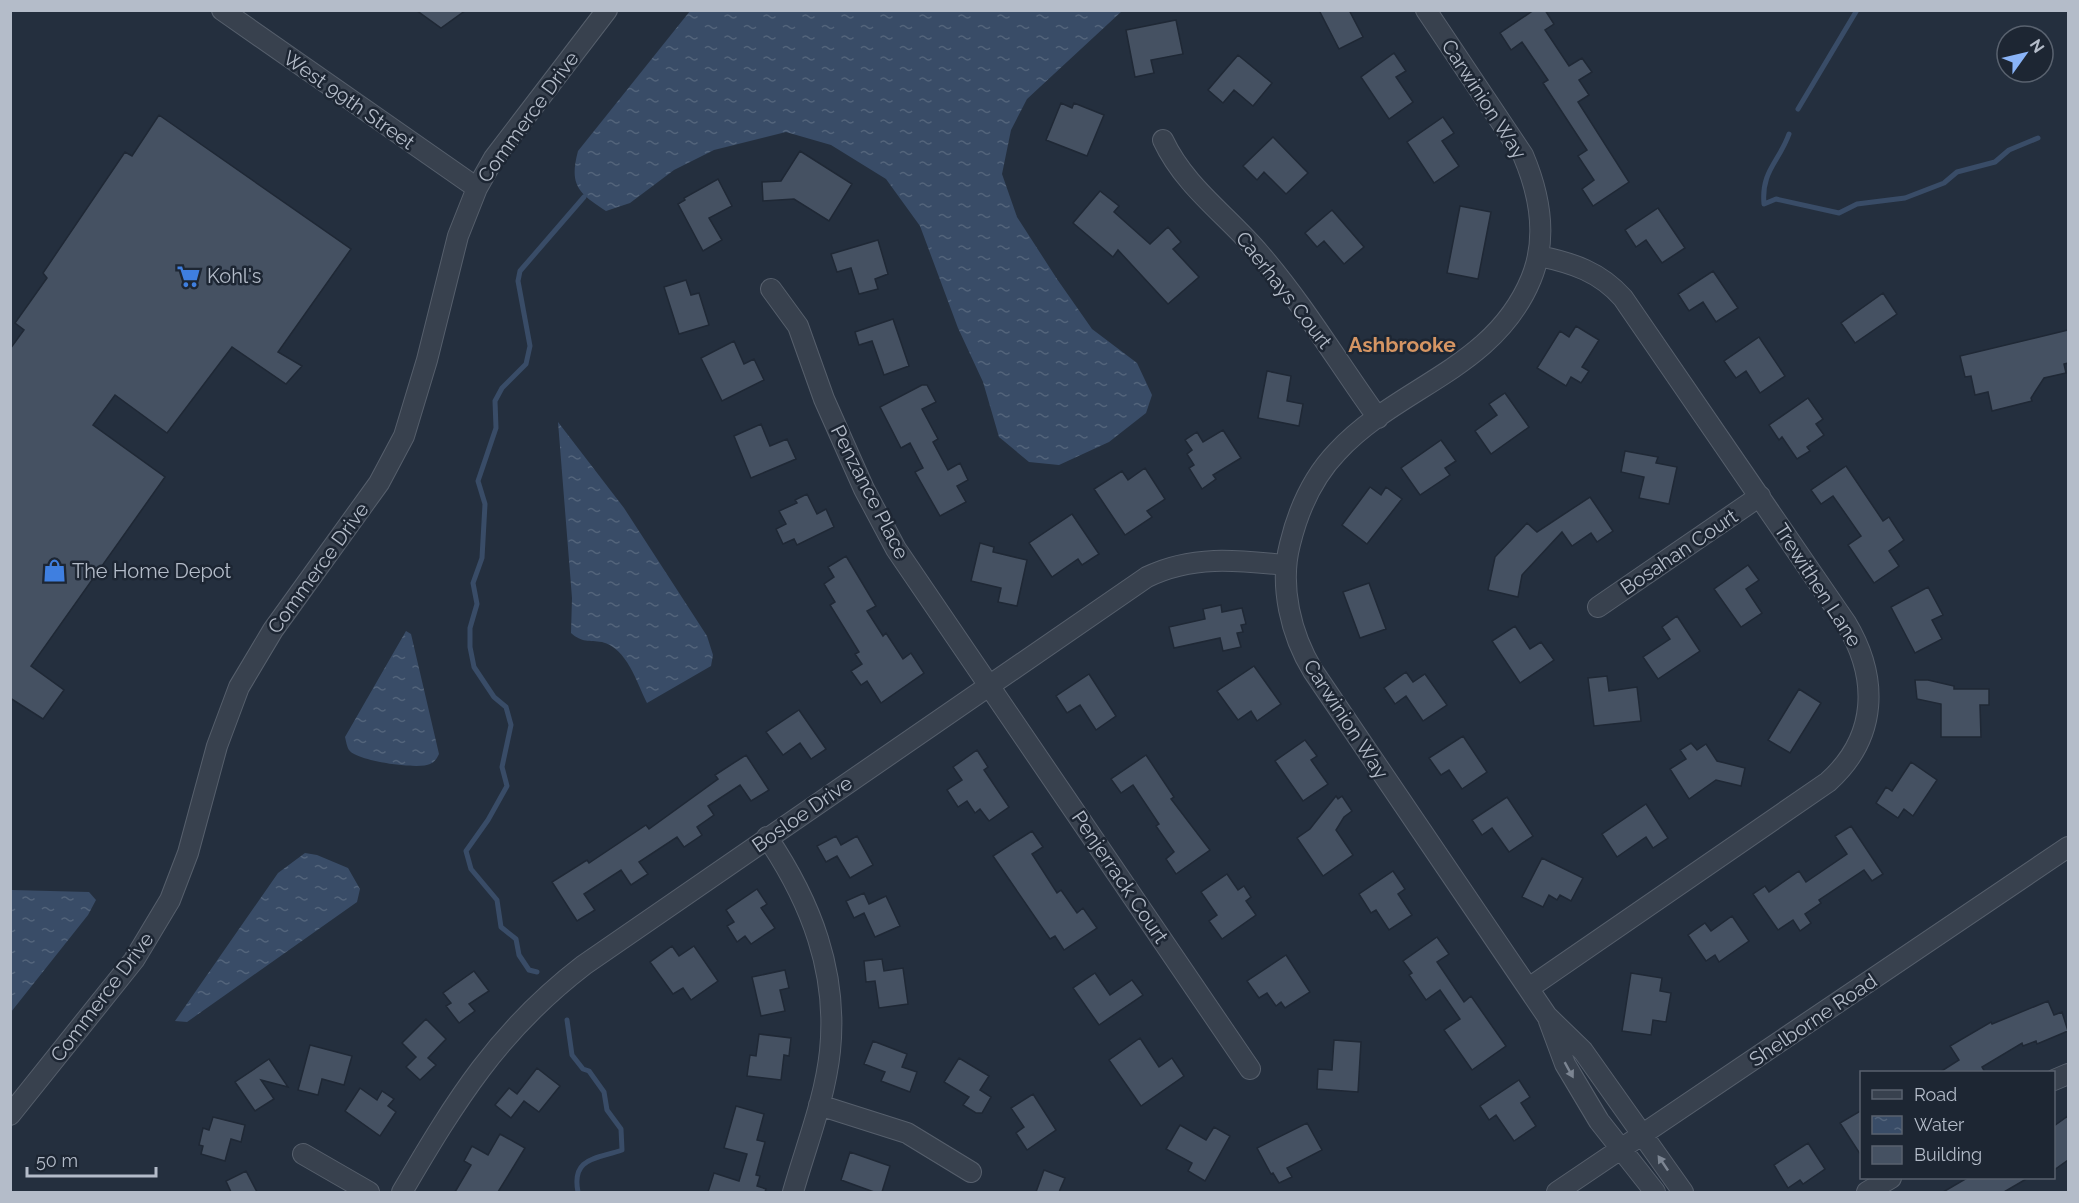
<svg xmlns="http://www.w3.org/2000/svg" width="2079" height="1203" viewBox="0 0 2079 1203" font-family="Raleway,sans-serif">
  <style>
    .water { fill: url(#water-ripples) }
    .lines { fill: none; stroke-linecap: round; stroke-linejoin: round }
    .stream { stroke: #394c67; stroke-width: 5 }
    .building { fill: #455162; stroke: #1f2835; stroke-width: 1.5 }
    .minor-casing { stroke: #565f6c; stroke-width: 22 }
    .minor { stroke: #38414e; stroke-width: 20 }
    .oneway { fill: #7c8592 }
    .labels { text-anchor: middle; stroke-width: 5; stroke-linejoin: round; paint-order: stroke }
    .street-label { font-size: 20px; fill: #b4bcc9; stroke: #1d2633 }
    .poi-label { font-size: 20px; fill: #b4bcc9; stroke: #1d2633; text-anchor: start }
    .neighbourhood-label { font-size: 21px; font-weight: bold; fill: #d59563; stroke: #1d2633 }
  </style>
  <defs>
    <pattern id="water-ripples" width="26" height="14" patternUnits="userSpaceOnUse" patternTransform="scale(1.5)"><rect width="26" height="14" fill="#394c67"/><path d="M2 4q2-2 4 0t4 0M15 11q2-2 4 0t4 0" fill="none" stroke="#53647b"/></pattern>
  </defs>
  <rect width="100%" height="100%" fill="#242f3e"/>
  <!-- water -->
  <path class="water" d="M690 11H1122L1027 99 1011 130 1002 174 1017 217 1057 279 1092 329 1137 363 1152 395 1146 413 1109 442 1059 465 1029 462 999 437 983 382 958 328 920 226 886 179 831 145 786 132 714 150 674 170 630 203 606 211C578 193 569 185 578 151Z
    M558 422 624 508 707 636 713 655 711 666 647 703C637 683 627 648 602 642 589 640 582 643 571 633L572 598Z
    M406 631 411 634 439 754C437 758 435 762 430 764 419 770 356 761 349 750 347 747 346 741 345 737Z
    M305 853 317 855 348 868 360 889 357 902 187 1022 175 1021 278 873Z
    M11 890 89 892 96 900 88 915 11 1012Z"/>
  <g class="lines">
    <!-- stream -->
    <path class="stream" d="M1798 109 1857 10
      M1789 134C1779 162 1761 171 1764 204L1776 199 1839 213 1857 204 1905 198 1944 183 1957 172 1995 162 2009 150 2038 138
      M537 972 529 970 519 955 516 939 501 927 497 900 471 869 466 851 488 820 507 786 502 767 511 725 506 707 494 697 474 667 470 647V628L477 604 473 583 482 558 485 504 478 481 496 428 495 401 502 388 526 364 530 346 518 281 520 271 584 197
      M567 1020 572 1055 583 1069 589 1071 604 1092 607 1110 621 1129 622 1150C597 1159 571 1157 578 1192"/>
  </g>
  <!-- building -->
  <path class="building" d="M416 10H466L441 28Z
    M1319 10H1349L1363 37 1339 49Z
    M1534 10H1545L1554 24 1545 30 1569 66 1582 58 1592 72 1579 80 1589 95 1578 102 1629 182 1593 206 1582 189 1594 180 1578 156 1587 150 1543 83 1548 80 1522 42 1511 50 1500 33Z
    M1176 20 1183 54 1151 60 1154 73 1135 77 1126 30Z
    M1394 53 1406 71 1396 77 1413 102 1389 119 1361 77Z
    M1238 55 1272 83 1253 106 1234 90 1223 103 1208 90Z
    M1061 103 1072 108 1074 103 1104 115 1087 156 1046 140Z
    M159 115 351 249 278 352 302 366 286 384 232 347 167 433 115 395 93 425 165 477 31 666 64 690 43 719 10 698V349L24 330 15 323 47 278 43 273 125 152 132 156Z
    M1443 117 1454 133 1442 141 1459 166 1434 183 1407 142Z
    M1273 137 1308 173 1286 194 1264 172 1257 180 1243 166Z
    M800 151 852 184 829 221 794 199 763 201 762 182 781 181Z
    M718 179 732 206 709 218 722 240 703 251 678 204 685 200 684 198Z
    M1100 191 1119 206 1114 212 1150 244 1168 227 1181 242 1173 249 1199 277 1168 304 1118 250 1113 257 1073 223Z
    M1460 206 1491 212 1478 279 1447 273Z
    M1658 208 1685 248 1662 263 1646 240 1636 247 1625 230Z
    M1332 210 1364 247 1344 264 1324 241 1317 247 1305 233Z
    M878 240 888 274 875 279 878 289 859 294 851 268 837 272 831 254Z
    M1713 271 1738 308 1716 322 1703 302 1689 311 1678 294Z
    M686 280 691 295 699 293 709 325 679 334 664 287Z
    M1883 293 1897 314 1855 343 1841 323Z
    M893 319 909 366 884 375 872 341 859 345 855 332Z
    M1576 326 1599 340 1582 367 1589 371 1581 383 1571 377 1566 386 1537 368 1560 331 1569 337Z
    M2068 330V363L2064 364 2066 373 2044 378 2031 398 2032 401 1992 411 1988 392 1975 395 1971 376 1965 377 1960 356Z
    M1759 337 1785 376 1760 393 1746 371 1736 378 1724 361Z
    M734 341 744 364 754 359 764 380 722 401 701 358Z
    M1267 371 1291 376 1287 401 1303 404 1299 426 1258 418Z
    M922 385H927L936 402 922 409 938 439 933 442 948 470 960 463 968 480 957 486 966 502 940 516 915 472 923 468 910 443 901 448 880 407Z
    M1505 393 1529 427 1491 454 1475 431 1497 415 1489 404Z
    M1808 398 1823 419 1816 424 1824 435 1807 447 1810 451 1797 459 1782 437 1779 440 1769 425Z
    M761 424 770 446 787 439 796 459 751 478 734 436Z
    M1223 430 1241 458 1213 475 1216 479 1202 489 1189 468 1194 465 1187 454 1192 450 1185 440 1197 432 1203 442Z
    M1441 440 1456 461 1445 468 1450 475 1420 495 1401 468Z
    M1625 451 1658 457 1656 463 1677 467 1669 504 1639 498 1644 477 1621 472Z
    M1846 466 1883 521 1889 517 1904 540 1889 551 1899 566 1874 583 1848 545 1861 536 1833 496 1821 504 1811 490Z
    M1145 468 1165 499 1147 511 1152 517 1125 535 1094 489 1122 471 1128 480Z
    M1370 487 1381 495 1386 487 1402 499 1367 544 1342 525Z
    M807 494 817 514 826 509 834 527 797 545 794 539 783 544 776 529 786 524 779 511 797 503 795 500Z
    M1590 497 1613 531 1597 542 1591 533 1572 546 1562 532 1522 575 1518 597 1488 590 1495 557 1527 523 1537 532Z
    M1072 514 1099 554 1082 565 1078 559 1052 577 1029 543Z
    M980 543 994 547 993 552 1027 560 1017 606 998 602 1001 588 971 581Z
    M846 556 876 606 867 611 883 636 886 633 903 659 911 653 924 673 881 703 867 681 861 685 851 671 862 664 855 654 859 652 830 605 835 602 824 584 834 577 828 567Z
    M1748 565 1759 580 1746 589 1762 613 1741 627 1714 589Z
    M1369 583 1386 629 1360 638 1343 592Z
    M1928 587 1943 615 1932 620 1942 639 1915 653 1891 607Z
    M1221 605 1222 612 1242 608 1246 624 1241 625 1243 632 1237 633 1241 647 1223 651 1220 638 1174 648 1169 627 1205 619 1203 609Z
    M1677 616 1700 651 1658 679 1643 657 1670 639 1662 627Z
    M1515 626 1530 649 1541 642 1554 660 1520 683 1492 641Z
    M1254 666 1281 704 1257 721 1251 711 1238 720 1217 691Z
    M1406 672 1413 682 1425 674 1447 705 1423 721 1406 696 1395 704 1384 688Z
    M1089 674 1116 716 1096 730 1080 705 1067 713 1056 696Z
    M1607 676 1609 691 1637 687 1641 721 1594 726 1588 678Z
    M1915 680H1928L1954 686V689H1989V705H1980L1981 737H1941V704L1917 699Z
    M1799 689 1821 703 1790 753 1768 740Z
    M799 710 826 749 811 759 800 743 783 755 766 732Z
    M1463 736 1487 772 1462 789 1449 770 1441 775 1429 758Z
    M1305 740 1317 756 1311 760 1328 784 1303 801 1275 761Z
    M1691 743 1697 750 1706 744 1717 761 1745 768 1741 786 1716 780 1689 799 1670 769 1686 759 1680 750Z
    M977 750 988 767 984 770 1009 807 989 821 980 809 975 813 967 801 958 807 947 790 962 780 953 767Z
    M746 755 769 790 751 801 740 785 708 806 714 815 697 827 702 835 684 847 677 837 639 862 648 874 631 885 621 870 584 894 595 910 577 921 552 882 587 860 589 863 646 825 649 829 718 779 715 775Z
    M1146 755 1174 797 1171 799 1210 850 1176 874 1166 859 1174 852 1156 826 1159 824 1133 785 1121 793 1111 779Z
    M1911 762 1937 780 1913 816 1904 809 1898 818 1876 803 1886 787 1892 791Z
    M1336 796 1338 799 1342 796 1352 811 1344 817 1336 830 1353 855 1323 876 1297 838 1310 829Z
    M1507 797 1533 836 1509 852 1492 828 1482 835 1472 820Z
    M1646 804 1668 838 1653 848 1646 837 1617 857 1602 834Z
    M1851 826 1883 874 1872 881 1864 870 1819 900 1821 903 1805 914 1811 923 1800 931 1793 920 1778 930 1753 894 1765 886 1769 892 1799 871 1806 882 1847 854 1835 836Z
    M1032 831 1043 847 1032 854 1057 893 1061 890 1077 913 1083 908 1097 928 1064 950 1055 936 1050 939 993 856Z
    M836 836 841 845 857 836 873 865 850 878 837 856 826 862 817 846Z
    M1542 858 1583 878 1571 901 1560 895 1557 900 1549 895 1543 907 1522 897Z
    M1393 871 1405 889 1398 894 1412 915 1389 930 1376 910 1371 913 1359 894Z
    M1227 874 1238 890 1244 886 1251 897 1246 901 1256 915 1222 939 1209 921 1217 915 1201 892Z
    M757 889 767 904 761 908 775 928 751 944 745 936 737 942 727 926 734 922 726 910Z
    M864 893 869 904 886 896 900 926 875 937 864 913 854 918 846 901Z
    M1732 916 1749 941 1719 962 1715 955 1706 961 1688 935 1705 923 1711 931Z
    M1437 937 1449 954 1437 962 1464 1002 1471 996 1506 1046 1472 1070 1444 1030 1460 1019 1440 990 1426 1000 1409 975 1412 973 1403 961Z
    M672 946 679 956 694 946 718 981 691 1000 683 988 673 994 650 962Z
    M1286 955 1310 992 1285 1008 1281 1002 1276 1006 1267 993 1259 998 1247 981Z
    M882 959 884 971 903 968 908 1004 879 1008 875 981 866 982 864 961Z
    M785 970 789 988 780 990 785 1011 761 1016 752 977Z
    M474 971 489 991 469 1004 475 1011 459 1023 446 1006 451 1003 443 993Z
    M1095 973 1110 995 1132 980 1143 995 1099 1025 1073 988Z
    M1631 973 1662 978 1660 991 1671 993 1666 1022 1653 1020 1651 1035 1622 1031Z
    M2048 1001 2054 1015 2062 1012 2068 1031 2037 1044 2036 1041 2023 1046 2022 1043 1982 1067 1985 1072H1940L1959 1060 1950 1046 1991 1022 1992 1024Z
    M426 1019 446 1039 428 1058 436 1065 420 1080 406 1067 416 1057 402 1043Z
    M759 1034 791 1038 789 1056 784 1055 781 1080 747 1076 750 1055 756 1056Z
    M1140 1038 1159 1067 1172 1058 1184 1076 1141 1106 1109 1060Z
    M1334 1040 1361 1042 1358 1092 1317 1089 1318 1069 1332 1070Z
    M873 1041 907 1054 902 1067 917 1072 910 1092 881 1081 885 1072 864 1064Z
    M310 1045 352 1056 344 1085 322 1079 318 1095 298 1090Z
    M959 1058 989 1076 980 1090 991 1097 982 1113H976L963 1105 969 1097 944 1082Z
    M269 1059 288 1087 261 1080 274 1099 255 1111 235 1082Z
    M537 1068 560 1086 539 1112 524 1101 511 1118 495 1105 509 1088 517 1094Z
    M1519 1080 1530 1097 1521 1103 1536 1126 1514 1141 1496 1115 1489 1120 1480 1106Z
    M360 1088 377 1100 382 1091 394 1099 388 1106 396 1112 380 1136 345 1111Z
    M1033 1094 1056 1130 1027 1150 1016 1133 1024 1127 1011 1108Z
    M736 1106 764 1114 757 1140 765 1142 756 1175 760 1176 757 1186 766 1189 765 1192H708L714 1173 739 1181 747 1154 724 1148Z
    M1862 1110V1157L1840 1123Z
    M2068 1116V1160L2054 1170V1126Z
    M213 1117 245 1125 241 1142 231 1139 225 1161 201 1154 203 1146 199 1145 203 1128 209 1130Z
    M1307 1123 1322 1150 1287 1168 1292 1177 1279 1183 1273 1173 1271 1174 1257 1148Z
    M1180 1125 1206 1140 1214 1127 1230 1136 1205 1181 1188 1171 1192 1163 1166 1149Z
    M500 1134 525 1148 498 1192H455L471 1165 464 1161 472 1146 488 1155Z
    M1808 1143 1825 1169 1803 1184 1800 1180 1788 1188 1774 1165Z
    M850 1152 890 1166 882 1192H874L841 1180Z
    M1044 1170 1065 1178 1059 1192H1036Z
    M246 1171 257 1192H231L226 1181Z
    M1967 1178H2028L2004 1192H1943Z"/>
  <g class="lines">
    <defs>
      <path id="minor" d="M222 10 477 188
        M1426 10 1523 155C1540 195 1548 238 1531 279 1494 369 1398 386 1337 452 1313 477 1298 511 1290 544 1279 586 1291 635 1313 671L1547 1016 1583 1051 1683 1192
        M1163 140C1185 187 1227 215 1260 254 1304 305 1339 364 1378 418
        M771 289 798 326 824 399 864 489 896 549 1250 1069
        M1598 607 1760 496
        M767 837C811 902 838 972 830 1051 825 1099 806 1146 793 1192
        M1529 988 1828 782C1878 737 1879 678 1846 623L1623 298C1600 272 1573 263 1539 256
        M1549 1021 1565 1064 1599 1121 1655 1192
        M2054 1080 2068 1074
        M819 1105 907 1133 971 1172
        M10 1115 134 960 170 900 188 853 217 746 239 687 273 630 379 483 404 436 427 360 458 236 477 188 494 158 607 10
        M303 1154 369 1192
        M402 1192C456 1100 498 1031 584 965L1147 577C1192 555 1237 560 1285 565
        M1557 1192 2068 847
        M1867 1192 1891 1178"/>
    </defs>
    <!-- minor casing -->
    <use href="#minor" class="minor-casing"/>
    <!-- minor -->
    <use href="#minor" class="minor"/>
  </g>
  <!-- one-way arrows -->
  <defs><path id="oneway-solid" d="M-6-.8H1V-3.2L6.5 0L1 3.2V.8H-6Z" transform="scale(1.5)"/></defs>
  <g class="oneway">
    <use href="#oneway-solid" transform="translate(1569 1070) rotate(61)"/>
    <use href="#oneway-solid" transform="translate(1663 1163) rotate(-124)"/>
  </g>
  <!-- icons -->
  <defs>
    <symbol id="supermarket-bare" viewBox="-9 -9 18 18"><path d="M-6-5.5h2.5l.6 2H6L4.5 2H-2.5L-4.4-4H-6ZM-1.5 3.2a1.3 1.3 0 1 0 .1 0ZM3 3.2a1.3 1.3 0 1 0 .1 0Z" fill="#3f7fe0" stroke="#1d2633" stroke-width="2.5" paint-order="stroke"/></symbol>
    <symbol id="shop-bare" viewBox="-9 -9 18 18"><path d="M-5-2.5h2.3a2.7 3.5 0 0 1 5.4 0H5L5.5 6h-11ZM-1.5-2.5h3a1.5 2.3 0 0 0-3 0Z" fill="#3f7fe0" stroke="#1d2633" stroke-width="2.5" paint-order="stroke"/></symbol>
  </defs>
  <g fill-rule="evenodd">
    <use href="#supermarket-bare" x="172" y="260" width="33" height="33"/>
    <use href="#shop-bare" x="38" y="554" width="33" height="33"/>
  </g>
  <g class="labels">
    <!-- street labels -->
    <g class="street-label">
      <text transform="translate(1484 99) rotate(57)" y="7">Carwinion Way</text>
      <text transform="translate(349 100) rotate(35)" y="7">West 99th Street</text>
      <text transform="translate(528 117) rotate(-54)" y="7">Commerce Drive</text>
      <text transform="translate(1284 290) rotate(52)" y="7">Caerhays Court</text>
      <text transform="translate(870 492) rotate(63)" y="7">Penzance Place</text>
      <text transform="translate(1679 552) rotate(-34)" y="7">Bosahan Court</text>
      <text transform="translate(318 568) rotate(-54)" y="7">Commerce Drive</text>
      <text transform="translate(1818 585) rotate(57)" y="7">Trewithen Lane</text>
      <text transform="translate(1346 719) rotate(57)" y="7">Carwinion Way</text>
      <text transform="translate(802 814) rotate(-35)" y="7">Bosloe Drive</text>
      <text transform="translate(1120 877) rotate(56)" y="7">Penjerrack Court</text>
      <text transform="translate(102 997) rotate(-53)" y="7">Commerce Drive</text>
      <text transform="translate(1813 1020) rotate(-34)" y="7">Shelborne Road</text>
    </g>
    <!-- poi labels -->
    <g class="poi-label">
      <text x="207" y="283">Kohl's</text>
      <text x="72" y="578">The Home Depot</text>
    </g>
    <!-- neighbourhood labels -->
    <g class="neighbourhood-label">
      <text x="1402" y="352">Ashbrooke</text>
    </g>
  </g>
  <!-- border -->
  <rect width="2079" height="1203" fill="none" stroke="#b4bcc9" stroke-width="24"/>
  <!-- legend -->
  <rect x="1860" y="1071" width="195" height="108" fill="#1d2633" stroke="#59626f" stroke-width="1.5"/>
  <rect x="1872" y="1090" width="30" height="9" fill="#38414e" stroke="#59626f" stroke-width="1.5"/>
  <text x="1914" y="1101" font-size="18" fill="#b4bcc9">Road</text>
  <rect x="1872" y="1116" width="30" height="18" fill="url(#water-ripples)" stroke="#59626f" stroke-width="1.5"/>
  <text x="1914" y="1131" font-size="18" fill="#b4bcc9">Water</text>
  <rect x="1872" y="1146" width="30" height="18" fill="#455162" stroke="#59626f" stroke-width="1.5"/>
  <text x="1914" y="1161" font-size="18" fill="#b4bcc9">Building</text>
  <!-- north arrow -->
  <g transform="translate(2025 54) rotate(56)"><circle r="28" fill="#1d2633" stroke="#59626f" stroke-width="1.5"/>
  <path d="M0-4.5L10 22L0 15L-10 22Z" fill="#8ab4f8"/>
  <text y="-9" font-size="16" font-weight="bold" text-anchor="middle" fill="#b4bcc9">N</text>
  </g>
  <!-- scale -->
  <path d="M27 1167v9h129v-9" fill="none" stroke="#b4bcc9" stroke-width="3"/>
  <text x="36" y="1167" font-size="18" fill="#b4bcc9" stroke="#1d2633" stroke-width="4.5" paint-order="stroke">50 m</text>
</svg>
